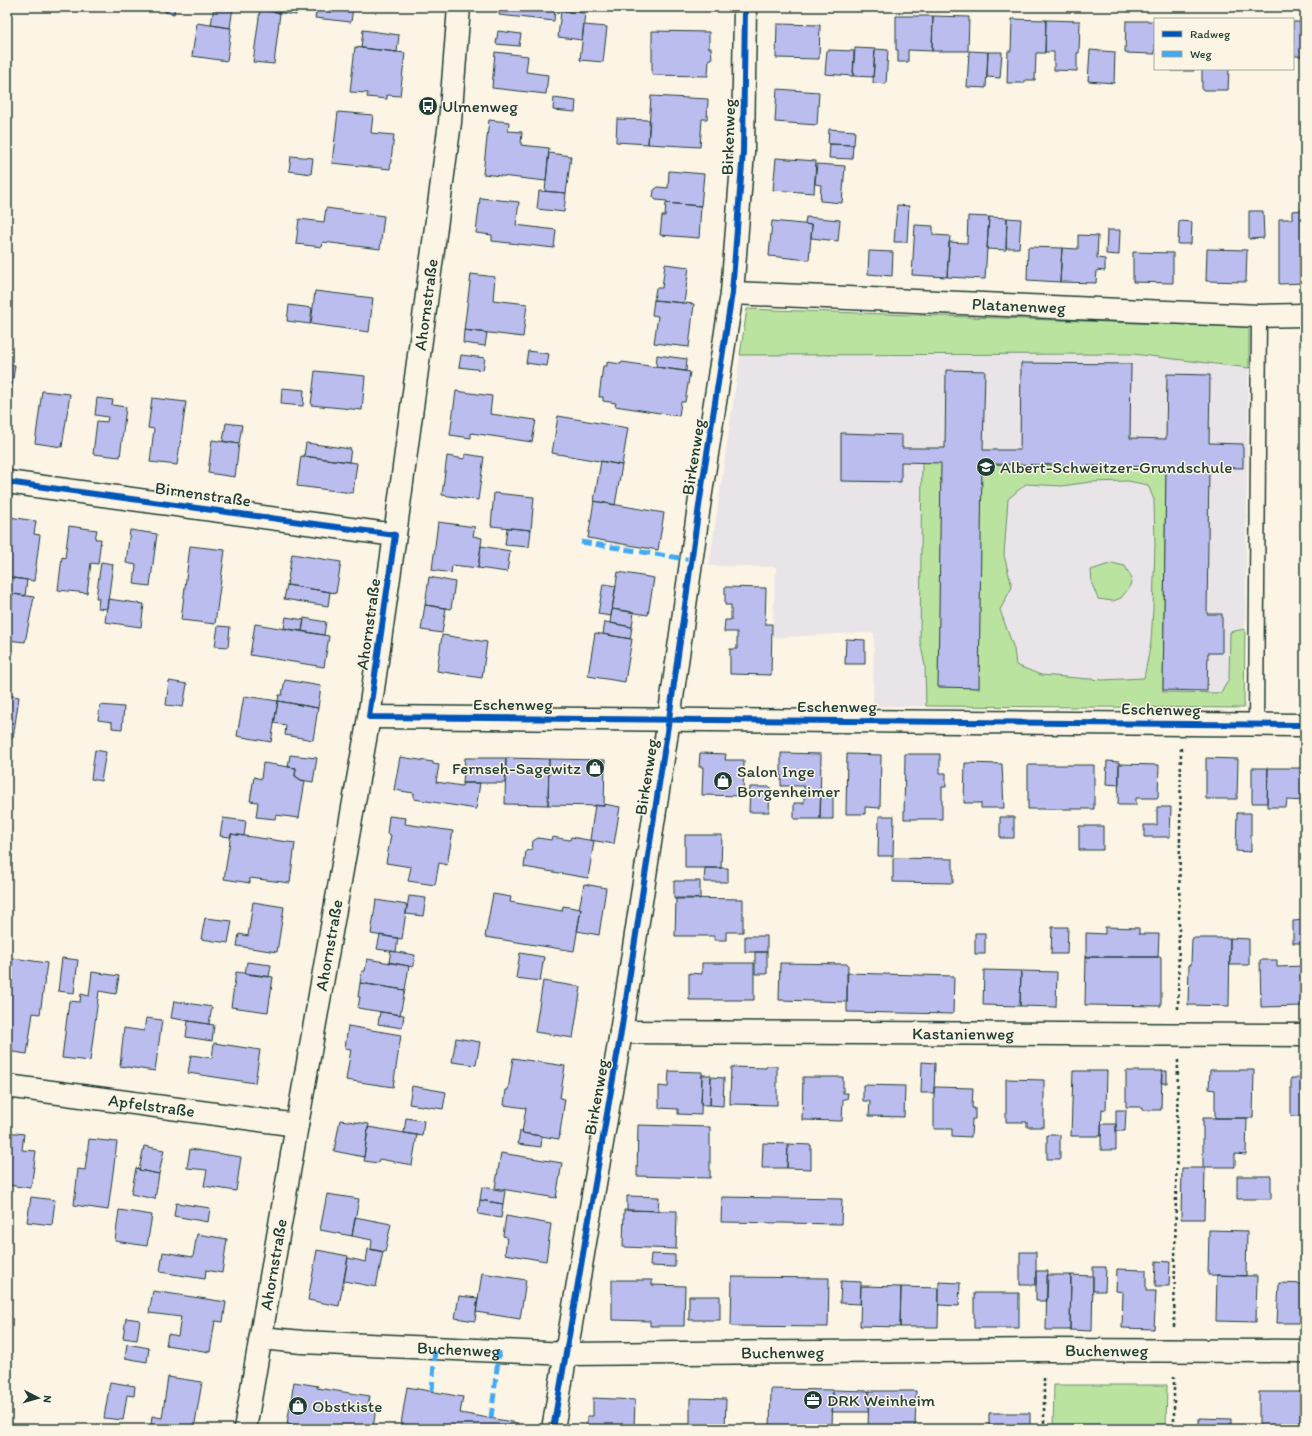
<svg xmlns="http://www.w3.org/2000/svg" width="1312" height="1436" viewBox="0 0 1312 1436" font-family="Itim,sans-serif">
  <style>
    .built { fill: #e9e4e8 }
    .green { fill: #bae3a0; stroke: #6c906a; fill-rule: evenodd }
    .building { fill: #bcbdef; stroke: #1f3d34 }
    .lines { fill: none; stroke-linecap: round; stroke-linejoin: round }
    .lane-casing { stroke: #1f3d34; stroke-width: 17 }
    .street-casing { stroke: #1f3d34; stroke-width: 25 }
    .path { stroke: #1f3d34; stroke-width: 2.5; stroke-dasharray: 3 3; stroke-linecap: butt }
    .lane { stroke: #fcf5e5; stroke-width: 14 }
    .street { stroke: #fcf5e5; stroke-width: 22 }
    .quiet { stroke: #3fa9f5; stroke-width: 5; stroke-dasharray: 10 5; stroke-linecap: butt }
    .cycleway-casing { stroke: #fcf5e5; stroke-width: 8 }
    .cycleway { stroke: #0057b8; stroke-width: 6 }
    .labels { text-anchor: middle; stroke-width: 3; stroke-linejoin: round; paint-order: stroke }
    .poi-label { font-size: 17px; fill: #1f3d34; stroke: #fcf5e5; text-anchor: start }
    .street-label { font-size: 17px; fill: #1f3d34; stroke: #fcf5e5 }
  </style>
  <rect width="100%" height="100%" fill="#fcf5e5"/>
  <filter id="ink" filterUnits="userSpaceOnUse"><feTurbulence type="fractalNoise" baseFrequency=".025" numOctaves="2"/><feDisplacementMap in="SourceGraphic" scale="8" xChannelSelector="R" yChannelSelector="G"/><feConvolveMatrix kernelMatrix="1 2 1 2 8 2 1 2 1" color-interpolation-filters="sRGB"/></filter>
  <g filter="url(#ink)">
    <!-- built -->
    <path class="built" d="M747 309 1249 327 1244 708 873 706 874 633H855L772 638 776 567 709 566Z"/>
    <!-- green -->
    <path class="green" d="M747 309 1249 327V368L1133 354 740 355Z
      M922 462 1166 467 1163 692 1221 693 1229 679 1230 632 1245 629 1244 708 926 706 925 666 920 641ZM1128 481 1148 485 1154 500 1155 544 1153 609 1151 642 1144 678 1102 680 1041 675 1016 665 1014 649 1000 610 1012 587 1004 555 1008 499 1026 484 1062 486 1090 482Z
      M1112 563 1125 566 1132 579 1129 588 1121 598 1113 601 1098 599 1092 584 1091 570Z
      M1054 1385H1167L1166 1429H1053Z"/>
    <!-- building -->
    <path class="building" d="M166 7H175L174 14 165 12Z
      M214 7H233L230 28 211 25Z
      M260 7H297L296 15 260 10Z
      M317 7H353L351 22 315 18Z
      M369 7H390L389 10Z
      M500 7H555L554 21 499 15Z
      M625 7H713V10H625Z
      M260 10 280 13 274 64 253 62Z
      M561 11 585 13 582 40 558 37Z
      M896 16H933L932 51 908 50V62H898V50H896Z
      M933 16 969 17 968 51H932Z
      M1012 19 1046 20 1045 53H1036L1035 80H1025V83H1007L1008 51H1011Z
      M1046 20 1080 21 1079 53H1077V71L1054 70V52H1045Z
      M1126 21H1155V54L1125 53Z
      M1293 22H1305V56H1293Z
      M197 23 231 28 227 61 192 56Z
      M777 24 820 25 819 59 776 58Z
      M584 25 607 27 603 62 580 60Z
      M363 30 399 35 397 52 361 48Z
      M498 31 521 34 519 46 496 44Z
      M652 31 709 32V48H711L712 59H709L708 76 652 75Z
      M355 47 405 53 400 96 387 95V99L367 97 368 93 350 92Z
      M855 48 875 49 873 77 853 76Z
      M875 49 888 50 886 84 873 83Z
      M827 50 854 51 853 76 825 74Z
      M1090 50 1115 52 1114 83 1088 81Z
      M969 51 988 52 986 88 967 87Z
      M495 52 528 56 526 72 548 75 546 94 492 88Z
      M988 52H1002L1000 78 987 77Z
      M1171 69H1194V71H1171Z
      M1202 69H1229L1228 90H1202Z
      M777 89 819 92 817 125 775 122Z
      M651 96 708 99 707 119H702L700 147 648 144Z
      M554 98 576 101 575 112 553 110Z
      M338 112 373 115 371 133 394 135 390 169 332 163Z
      M617 119 650 120 648 144 616 142Z
      M489 120 509 122 508 131 522 132 521 145 549 148 546 181 483 174Z
      M829 129 855 131 854 145 828 144Z
      M830 144 853 145 852 159 829 158Z
      M549 153 571 156 566 193 545 191Z
      M291 156 313 158 311 174 289 171Z
      M776 158 816 161 814 193 773 190Z
      M817 164 845 166 842 203 820 201 821 185 815 184Z
      M669 171 704 174 701 206 666 203 667 201 656 200 653 197 654 190 658 187 668 188Z
      M539 191 566 193 564 212 537 209Z
      M480 198 519 202 516 225 556 230 554 248 492 241V235L476 233Z
      M666 203 701 206 699 238 660 235 662 216H665Z
      M897 205 909 206 907 242H894Z
      M326 208 384 216 380 249 323 242 322 247 296 244 299 219 324 222Z
      M1305 210V283L1279 284V219H1292V211Z
      M1249 211H1263L1264 238 1249 239Z
      M968 216 989 217 985 279 947 277 949 242 967 243Z
      M806 217 840 220 838 241 811 238 812 225 805 224Z
      M989 217 1007 218 1006 250 987 249Z
      M1007 218 1021 219 1019 248H1006Z
      M772 221 812 225 809 260 769 256Z
      M1179 221 1192 222 1191 244H1178Z
      M915 225 933 226V235L950 236 947 277 912 275Z
      M1107 230H1120L1119 255 1106 254Z
      M1078 235 1098 236 1097 258 1105 259V271L1097 270 1096 283 1060 282 1062 248 1078 249Z
      M1028 247 1062 248 1060 282 1027 280Z
      M1207 249 1247 250 1246 282 1206 281Z
      M869 251 893 252 892 276 868 274Z
      M1133 252 1173 253V283L1133 282Z
      M665 264 689 267 684 303 654 300 656 288H662Z
      M471 274 495 277 493 300 527 304 523 337 464 330Z
      M315 291 373 298 369 332 311 324Z
      M654 300 694 304 689 347 654 343 658 316 652 315Z
      M289 305 312 308 310 324 287 321Z
      M464 330 487 333 485 346 463 343Z
      M528 351 549 354 547 366 526 363Z
      M461 355 485 358 483 370 459 367Z
      M657 355 687 359 686 371 656 367Z
      M607 362 621 364 622 362 690 372 685 402H681L679 416 615 406 616 403 603 401V397H599L603 366H607Z
      M1021 363 1131 364 1130 438 1166 439 1167 374 1210 375 1209 443 1243 444V468L1209 467 1207 614H1222V653H1208L1207 691 1163 690 1166 467 1082 466V472H1070V465L982 464 979 688 938 687 941 463 901 462V482L841 481V433L902 435V448H945L946 370 985 371 983 450H1020Z
      M7 364 15 365 7 422Z
      M315 371 365 376 362 410 311 405Z
      M282 388 304 390 303 406 281 404Z
      M42 391 70 394 62 447 35 443Z
      M456 391 492 396 490 414 536 420 532 442 471 433V438L450 435Z
      M97 398 113 400 112 405 126 407 120 457 93 454 97 421 107 422 108 417 95 415Z
      M152 398 186 402 177 465 150 462 154 429 148 428Z
      M558 416 628 428 622 465 552 453Z
      M226 423 242 425 239 444 223 441Z
      M212 440 239 444 235 477 208 473Z
      M306 443 351 449 349 462 304 456Z
      M465 454 484 457 478 500 442 495 447 456 465 459Z
      M301 456 357 463 353 493 297 486Z
      M601 461 622 465 615 505 594 501Z
      M494 493 534 497 531 530 491 526Z
      M594 501 664 513 658 550 588 538Z
      M7 508 10 509 7 531Z
      M9 517 36 521 34 534 40 535 34 581 7 577V531Z
      M438 522 475 527 473 536 482 538 478 568 452 565 451 573 432 570Z
      M69 526 97 530 95 539H101L98 564 91 563 87 593 58 590 62 557 65 558Z
      M507 528 531 530 529 547 505 545Z
      M130 530 157 534 150 586 134 584 136 565 126 563Z
      M190 546 225 550 215 624 181 620Z
      M481 546 510 551 507 572 478 568Z
      M292 554 341 562 336 593 287 585Z
      M101 562 113 564 107 609 98 608 99 598H96Z
      M618 572 654 578 648 615 612 609Z
      M7 577 27 580 25 596 7 593Z
      M429 577 455 582 451 609 425 605Z
      M603 584 616 586 611 616 598 614Z
      M287 585 330 592 328 606 284 599Z
      M725 587 766 588 765 624H772L771 675 730 674V649H737V632H724L725 620H731V605H725Z
      M7 593 34 597 25 642 7 640Z
      M108 599 144 604 141 627 105 622Z
      M425 605 446 608 442 633 421 630Z
      M612 609 634 612 632 627 610 623Z
      M286 617 304 620 302 631 284 628Z
      M304 618 326 622 324 635 302 631Z
      M605 622 632 627 630 639 603 634Z
      M255 624 329 636 324 667 250 655Z
      M218 626 230 627 228 647 215 646Z
      M595 633 632 639 625 682 588 676Z
      M442 635 487 642 482 678 437 671Z
      M846 639 865 640V664H845Z
      M285 680 321 686 318 708 278 701 279 695H282Z
      M169 681 187 684 183 707 166 705Z
      M7 695 19 697 13 738H7Z
      M244 696 278 701 271 742 237 736Z
      M278 701 318 708 313 740 285 735 286 725 274 723Z
      M100 705 124 707 122 729 112 728V722L98 720Z
      M95 750 106 752 101 781 91 779Z
      M700 753 726 754 725 760H744L743 796 702 795 703 767H699Z
      M781 753 821 754 820 819H794V803H804V786H781Z
      M847 754 881 755 880 808 865 807V814H846Z
      M905 754H940V773H946V787H942V819H904Z
      M290 755 317 758 313 782 301 780 295 776 296 768 288 767Z
      M400 757 433 762V764L439 765 436 782 462 786 463 783H480L476 809 414 799V793L394 790Z
      M465 758H506L505 783H463Z
      M506 758 549 759 548 805 505 804Z
      M1206 758 1238 759 1237 799H1206Z
      M549 759 605 760 604 806 548 805Z
      M1107 761 1119 762V785L1106 784Z
      M263 763 296 768 295 776 301 780 305 781 299 818 276 815 275 819 256 817 258 802 250 801 254 777 261 779Z
      M965 763 1002 764 1004 808H981V803H964Z
      M1119 764 1159 765 1158 798H1136V805H1118Z
      M1028 765H1094V809H1028Z
      M1252 768H1268L1267 803H1252Z
      M1268 768H1305V801L1287 800 1286 807H1267Z
      M750 787H770L769 812H749Z
      M821 794H833V819H820Z
      M604 804 620 807 614 844 590 840 595 805 604 806Z
      M1157 807H1171L1170 837H1144V825H1157Z
      M1237 813H1251V852L1236 851Z
      M389 816 406 818 405 824 453 831 447 865 439 863 435 885 408 881 411 867 386 863 391 835 387 834Z
      M879 816H894L893 856H878Z
      M1000 817H1014V838H1000Z
      M223 818 246 821 244 836 231 834V837L220 836Z
      M1079 826H1103V850H1079Z
      M231 834 295 843 290 883 250 878V883L224 879Z
      M685 835H722L721 868H685Z
      M552 837 570 840 571 837 594 841 588 878 524 867 526 851 532 849 533 841 538 838 551 840Z
      M893 858 953 859V883L893 882Z
      M705 868H728V882H704Z
      M674 881H700V899H674Z
      M584 884 606 888 599 935 577 931 581 909H579Z
      M493 894 511 897 510 902 562 911 563 906 581 909 574 951 485 937Z
      M409 896 426 898 423 916 406 914Z
      M676 898 743 899V932H726V940H714V936H675Z
      M376 900 407 905 402 939 371 934Z
      M253 902 284 907 277 952 237 946 239 934 248 936Z
      M205 918 232 921 228 943 201 939Z
      M1305 920V943H1293V921Z
      M1052 927H1068L1067 954H1051Z
      M1105 927 1139 928V934H1159L1158 957H1086V933L1105 934Z
      M975 933H985V954H975Z
      M380 935 398 938 396 952 377 949Z
      M745 936H767V952H745Z
      M1192 938H1230L1229 1006 1188 1005 1189 965H1191Z
      M1230 938 1249 939V965H1230Z
      M391 951 415 955 413 967 389 962Z
      M755 952H767V974H755Z
      M520 953 544 957 540 981 516 978Z
      M1086 957H1161V1006L1085 1005Z
      M13 958 47 963 40 1014 33 1013 27 1054 7 1051V1001Z
      M62 958 78 960 74 993 58 991Z
      M367 959 409 966 405 990 360 983 362 971H365Z
      M1260 960H1277V967L1303 966V1006L1261 1007Z
      M247 962 271 965 269 977 245 974Z
      M702 963H754V1000H689V973L702 974Z
      M780 963 848 964 847 1002 779 1000Z
      M984 970 1021 971 1020 1006 983 1005Z
      M1021 971 1057 972 1056 1007 1020 1006Z
      M92 972 119 976 116 994 99 991 90 1061 62 1058 69 1001 80 1002 81 994 89 996Z
      M236 972 273 977 268 1012 231 1007Z
      M847 973 954 976 953 1014 847 1012Z
      M543 981 581 987 573 1038 535 1032Z
      M360 983 405 990 400 1015 358 1008 360 997H358Z
      M174 1001 212 1007 209 1024 171 1018Z
      M380 1012 404 1015 402 1028 378 1024Z
      M146 1018 162 1020 155 1071 120 1066 124 1028 144 1031Z
      M188 1021 214 1025 212 1041 186 1037Z
      M348 1026 401 1035 393 1087 346 1080 351 1049 345 1048Z
      M456 1038 480 1042 476 1065 452 1062Z
      M214 1043 260 1050 255 1083 188 1073 191 1055 212 1058Z
      M513 1058 565 1066 560 1098 565 1099 559 1139 522 1133 526 1108 504 1105 506 1090H508Z
      M922 1062 935 1063 934 1093H921Z
      M766 1066H777V1105L730 1104 731 1067 766 1068Z
      M1210 1070H1254L1253 1118H1215V1090L1209 1089Z
      M669 1071 702 1072 701 1115 678 1114V1109L659 1108V1086L668 1087Z
      M1073 1071H1107L1106 1110 1102 1109 1101 1136H1071Z
      M1126 1071H1162L1161 1110H1142V1107H1126Z
      M1162 1071H1167V1083H1161Z
      M702 1075H711L710 1105H701Z
      M711 1077 724 1078 723 1106 710 1105Z
      M803 1077H843V1093H848L847 1099H843L842 1121 802 1120Z
      M1291 1078H1305V1116H1291Z
      M1006 1079 1044 1080V1127H1027V1122H1006Z
      M863 1085 905 1086 904 1117 869 1116 870 1101H863Z
      M412 1086 446 1092 443 1109 409 1104Z
      M934 1087 973 1088 972 1108H975V1119H972L971 1137 952 1136V1129H934Z
      M1116 1110H1126L1125 1131H1116Z
      M406 1118 424 1121 422 1136 404 1133Z
      M1203 1118H1247L1246 1155 1235 1154V1167H1203Z
      M340 1120 369 1124 364 1157 334 1151Z
      M1101 1124H1116V1150H1101Z
      M638 1125 710 1127V1178L637 1176Z
      M368 1127 417 1135 412 1165 379 1159 378 1163 364 1161 365 1157H364Z
      M520 1131H523L522 1133 542 1136 541 1147 518 1144Z
      M7 1132 24 1134 22 1150 36 1151 31 1188 7 1185Z
      M1047 1135H1060V1159H1047Z
      M89 1139 117 1142 108 1210 74 1205 78 1169 85 1170Z
      M763 1143 788 1144 787 1168H762Z
      M788 1144 811 1145V1169L787 1168Z
      M144 1146 164 1150 159 1174 139 1170Z
      M190 1149 241 1157 236 1191 204 1186 207 1170 187 1168Z
      M501 1153 562 1163 556 1198 495 1188Z
      M136 1168 139 1169V1170L159 1174 155 1199 131 1194Z
      M1182 1168H1205L1204 1219H1181Z
      M1237 1176H1271V1199H1237Z
      M482 1187 505 1191 503 1204 480 1200Z
      M327 1194 359 1199 352 1236 320 1230Z
      M627 1196 659 1197 658 1211 627 1210Z
      M31 1197 55 1200 52 1225 27 1222Z
      M722 1197 842 1199 841 1224 721 1222Z
      M480 1200 503 1204 501 1218 478 1214Z
      M176 1203 210 1208 208 1222 174 1216Z
      M119 1210 152 1215 147 1246 115 1241Z
      M624 1210 677 1211 676 1249 623 1247Z
      M506 1216 551 1224 546 1261 505 1254 507 1237 503 1236Z
      M355 1217 391 1224 385 1252 371 1249 372 1240 352 1236Z
      M1209 1230 1247 1231 1246 1276 1208 1275Z
      M197 1234 227 1239 222 1273 206 1270 205 1279 160 1272 163 1252 193 1257Z
      M368 1249 383 1252 376 1287 344 1281 348 1258 366 1262Z
      M317 1250 348 1256 339 1306 308 1300Z
      M1020 1252H1036V1285H1020Z
      M651 1254 675 1255V1267L650 1266Z
      M1156 1261 1170 1262 1169 1286H1155Z
      M1093 1267H1106L1105 1291H1093Z
      M1117 1269 1146 1270V1291H1156L1154 1329 1122 1328 1123 1292 1116 1291Z
      M1036 1271H1048L1047 1301H1036Z
      M482 1273 526 1280 520 1319 476 1312Z
      M1047 1275H1071L1070 1330H1046Z
      M1071 1275 1093 1276 1092 1331 1070 1330Z
      M1217 1275 1257 1276 1256 1322 1216 1321Z
      M732 1277 829 1278 828 1327 731 1326Z
      M612 1280H652V1285L685 1286 684 1326H650V1321L612 1320Z
      M841 1281 861 1282 860 1304 840 1303Z
      M939 1282 960 1283 959 1306 939 1305Z
      M1279 1283 1305 1284V1323H1277Z
      M861 1286 901 1287 900 1327 860 1326Z
      M901 1287 939 1288 938 1327H900Z
      M153 1291 226 1302 223 1322 215 1321 210 1352 166 1345 168 1334 178 1336 181 1317 149 1313Z
      M974 1293H1019V1328H974Z
      M459 1296 478 1298 475 1321 455 1318Z
      M689 1296H720V1320H689Z
      M126 1318 140 1320 137 1340 123 1338Z
      M127 1344 149 1348 147 1362 125 1358Z
      M168 1377 202 1382 194 1429H177L151 1425 152 1416 162 1418Z
      M110 1382 135 1386 134 1396 127 1395 123 1420 104 1418Z
      M294 1382 318 1386 317 1388 370 1396 368 1407 376 1408 373 1429H321L287 1424Z
      M407 1387 463 1397 460 1413 518 1423 517 1429H414L415 1427 401 1424Z
      M771 1389 833 1390 832 1429H770Z
      M833 1390 869 1391 868 1412H832Z
      M869 1391H916L915 1429H868Z
      M1259 1392H1301V1429H1259Z
      M593 1398 635 1400 634 1429H587V1416H593Z
      M690 1398 726 1399 725 1429H690Z
      M989 1413H1030V1429H989Z
      M1199 1418 1231 1419V1429H1199Z"/>
    <g class="lines">
      <defs>
        <path id="lane" d="M1256 724 1259 316"/>
        <g id="street">
          <path id="s1" d="M732 293 1259 316 1305 315"/>
          <path d="M7 482 395 535"/>
          <path d="M369 717 1305 725"/>
          <path id="s2" d="M621 1032 1305 1035"/>
          <path id="s3" d="M7 1086 297 1125"/>
          <path id="s4" d="M261 1338 302 1342 567 1354 1044 1350 1305 1351"/>
          <path id="s5" d="M245 1429 297 1125 369 717 395 535 450 122 459 7"/>
          <path d="M553 1429 621 1032 669 719 700 499 732 293 743 152 745 7"/>
        </g>
      </defs>
      <!-- lane casing -->
      <use href="#lane" class="lane-casing"/>
      <!-- street casing -->
      <use href="#street" class="street-casing"/>
      <!-- path -->
      <path class="path" d="M1178 1009 1181 748
        M1174 1327 1178 1060
        M1174 1376V1429
        M1044 1429V1375"/>
      <!-- lane -->
      <use href="#lane" class="lane"/>
      <!-- street -->
      <use href="#street" class="street"/>
      <!-- quiet -->
      <path class="quiet" d="M581 542 692 560
        M432 1391 435 1348
        M491 1418 499 1351"/>
      <defs>
        <path id="cycleway" d="M7 482 395 535 369 717 1305 725
          M553 1429 621 1032 669 719 700 499 732 293 743 152 745 7"/>
      </defs>
      <!-- cycleway casing -->
      <use href="#cycleway" class="cycleway-casing"/>
      <!-- cycleway -->
      <use href="#cycleway" class="cycleway"/>
    </g>
  </g>
  <!-- icons -->
  <defs>
    <symbol id="bus-disc" viewBox="-11 -11 22 22"><circle r="9.5" fill="#1f3d34" stroke="#fcf5e5"/><path d="M-5-6H5V4H4V6H2V4H-2V6H-4V4H-5ZM-3.5-4V0h7V-4ZM-3.5 1.2v1.5H-2V1.2ZM2 1.2v1.5H3.5V1.2Z" fill="#fff"/></symbol>
    <symbol id="school-disc" viewBox="-11 -11 22 22"><circle r="9.5" fill="#1f3d34" stroke="#fcf5e5"/><path d="M0-5L7-2L0 1L-7-2ZM-4 1L0 2.5L4 1V4Q0 6-4 4Z" fill="#fff"/></symbol>
    <symbol id="shop-disc" viewBox="-11 -11 22 22"><circle r="9.5" fill="#1f3d34" stroke="#fcf5e5"/><path d="M-5-2.5h2.3a2.7 3.5 0 0 1 5.4 0H5L5.5 6h-11ZM-1.5-2.5h3a1.5 2.3 0 0 0-3 0Z" fill="#fff"/></symbol>
    <symbol id="office-disc" viewBox="-11 -11 22 22"><circle r="9.5" fill="#1f3d34" stroke="#fcf5e5"/><path d="M-6-3h4V-5.5h4V-3h4V5H-6ZM-1-4.5V-3h2v-1.5ZM-6 0V1H6V0Z" fill="#fff"/></symbol>
  </defs>
  <g fill-rule="evenodd">
    <use href="#bus-disc" x="417" y="95" width="22" height="22"/>
    <use href="#school-disc" x="975" y="456" width="22" height="22"/>
    <use href="#shop-disc" x="584" y="757" width="22" height="22"/>
    <use href="#shop-disc" x="712" y="770" width="22" height="22"/>
    <use href="#office-disc" x="802" y="1389" width="22" height="22"/>
    <use href="#shop-disc" x="287" y="1395" width="22" height="22"/>
  </g>
  <g class="labels">
    <!-- poi labels -->
    <g class="poi-label">
      <text x="442" y="112">Ulmenweg</text>
      <text x="1000" y="473">Albert-Schweitzer-Grundschule</text>
      <text x="581" y="774" text-anchor="end">Fernseh-Sagewitz</text>
      <text x="737" y="777">Salon Inge<tspan x="737" dy="20">Borgenheimer</tspan></text>
      <text x="827" y="1406">DRK Weinheim</text>
      <text x="312" y="1412">Obstkiste</text>
    </g>
    <!-- street labels -->
    <g class="street-label">
      <text transform="translate(728 137) rotate(-88)" y="6">Birkenweg</text>
      <text dy="6" stroke="none"><textPath href="#s5" startOffset="1139">Ahornstraße</textPath></text>
      <text dy="6" stroke="none"><textPath href="#s1" startOffset="287">Platanenweg</textPath></text>
      <text transform="translate(693 457) rotate(-81)" y="6">Birkenweg</text>
      <text transform="translate(203 494) rotate(8)" y="6">Birnenstraße</text>
      <text transform="translate(368 624) rotate(-82)" y="6">Ahornstraße</text>
      <text x="513" y="710">Eschenweg</text>
      <text x="837" y="712">Eschenweg</text>
      <text transform="translate(1161 709) rotate(1)" y="6">Eschenweg</text>
      <text transform="translate(646 777) rotate(-81)" y="6">Birkenweg</text>
      <text dy="6" stroke="none"><textPath href="#s5" startOffset="491">Ahornstraße</textPath></text>
      <text dy="6" stroke="none"><textPath href="#s2" startOffset="342">Kastanienweg</textPath></text>
      <text transform="translate(596 1097) rotate(-80)" y="6">Birkenweg</text>
      <text dy="6" stroke="none"><textPath href="#s3" startOffset="146">Apfelstraße</textPath></text>
      <text dy="6" stroke="none"><textPath href="#s5" startOffset="167">Ahornstraße</textPath></text>
      <text dy="6" stroke="none"><textPath href="#s4" startOffset="198">Buchenweg</textPath></text>
      <text dy="6" stroke="none"><textPath href="#s4" startOffset="846">Buchenweg</textPath></text>
      <text dy="6" stroke="none"><textPath href="#s4" startOffset="522">Buchenweg</textPath></text>
    </g>
  </g>
  <!-- margin -->
  <rect width="1312" height="1436" fill="none" stroke="#fcf5e5" stroke-width="24"/>
  <rect x="12" y="12" width="1288" height="1412" fill="none" stroke="#1f3d34" stroke-width="1.5" filter="url(#ink)"/>
  <!-- legend -->
  <rect x="1154" y="18" width="140" height="52" fill="#fcf5e5" stroke="#a4ab9e"/>
  <rect x="1162" y="31" width="20" height="6" fill="#0057b8" stroke="#a4ab9e"/>
  <text x="1190" y="38" font-size="12" fill="#1f3d34">Radweg</text>
  <rect x="1162" y="51" width="20" height="6" fill="#3fa9f5" stroke="#a4ab9e"/>
  <text x="1190" y="58" font-size="12" fill="#1f3d34">Weg</text>
  <!-- north arrow -->
  <g transform="translate(38 1398) rotate(96)" stroke="#fcf5e5" stroke-width="3" paint-order="stroke">
  <path d="M0-3L7 15L0 10L-7 15Z" fill="#1f3d34"/>
  <text y="-6" font-size="11" font-weight="bold" text-anchor="middle" fill="#1f3d34">N</text>
  </g>
</svg>
